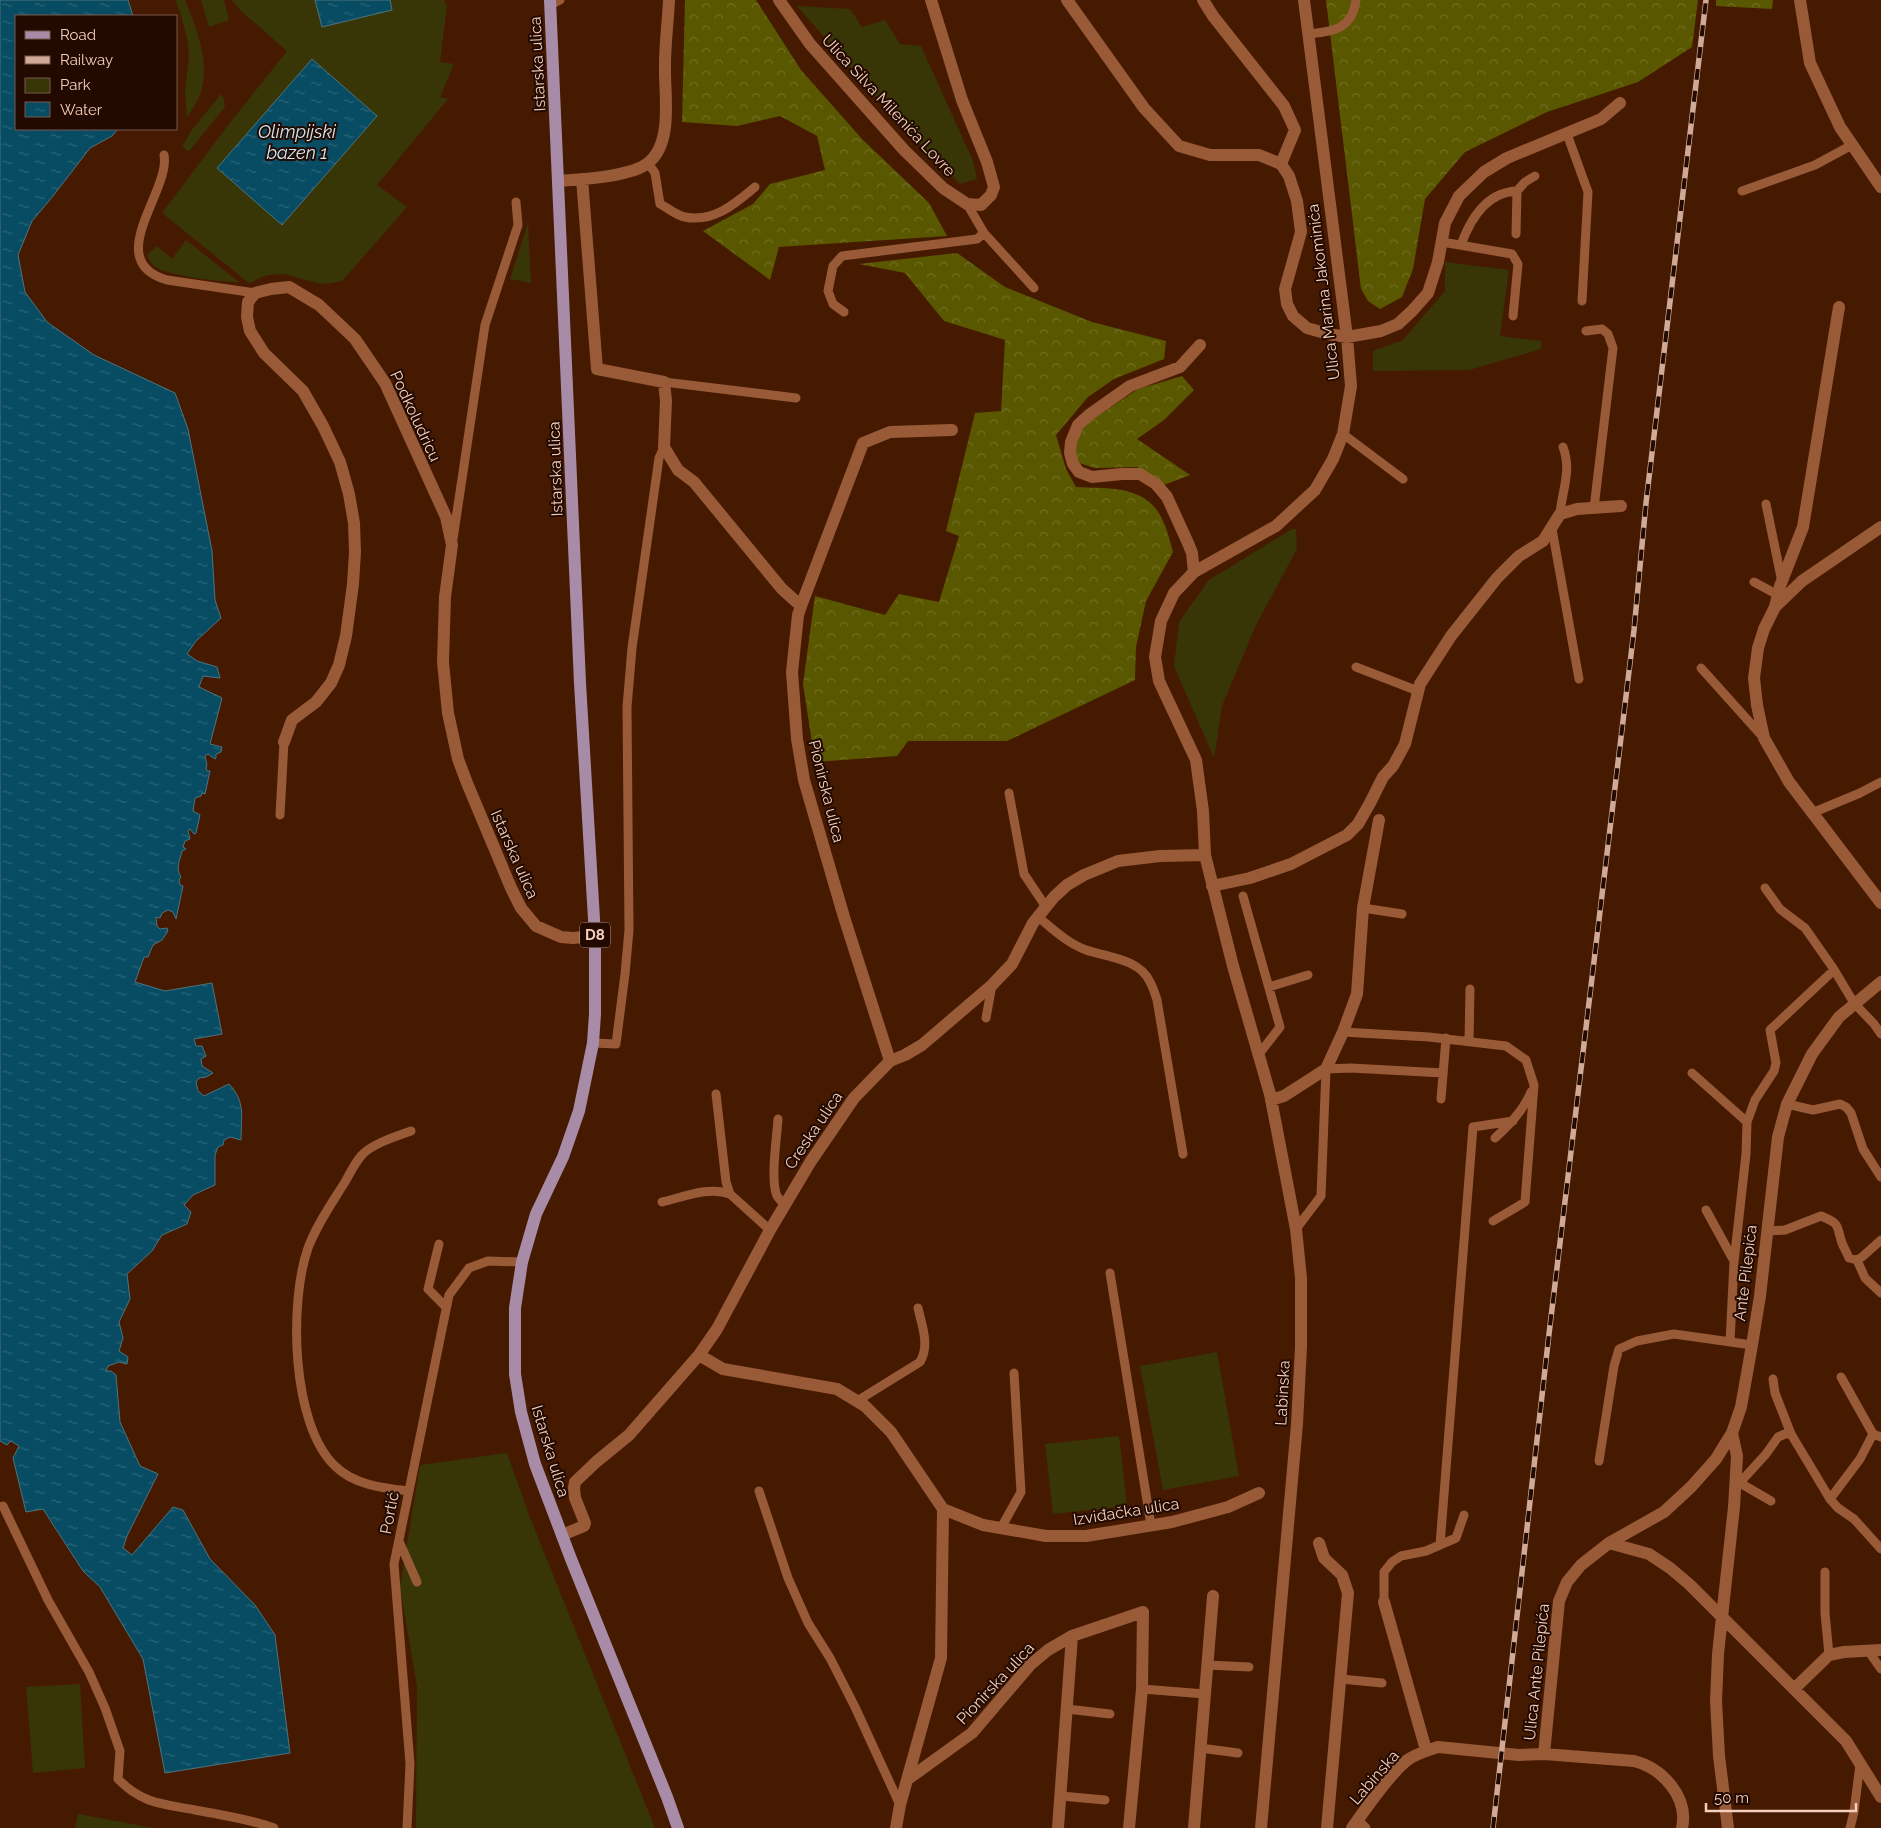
<svg xmlns="http://www.w3.org/2000/svg" width="1881" height="1828" viewBox="0 0 1881 1828" font-family="Raleway,sans-serif">
  <style>
    .green { fill: #383606 }
    .forest { fill: url(#forest-crowns) }
    .water { fill: url(#water-ripples); stroke: #4e737e }
    .lines { fill: none; stroke-linecap: round; stroke-linejoin: round }
    .lane { stroke: #995a38; stroke-width: 9 }
    .street { stroke: #995a38; stroke-width: 12 }
    .primary { stroke: #a88ca7; stroke-width: 12 }
    .rail-casing { stroke: #d1aa97; stroke-width: 5.5 }
    .rail { stroke: #220a00; stroke-width: 4; stroke-dasharray: 11; stroke-linecap: butt }
    .labels { text-anchor: middle; stroke-width: 4; stroke-linejoin: round; paint-order: stroke }
    .shield { fill: #220a00; stroke: #b59484; stroke-width: 1 }
    .shield-label { font-size: 15px; font-weight: bold; fill: #f4cfbd }
    .street-label { font-size: 16px; fill: #f4cfbd; stroke: #220a00 }
    .water-label { font-size: 18px; font-style: italic; fill: #d0e8f3; stroke: #220a00 }
  </style>
  <defs>
    <pattern id="forest-crowns" width="20" height="18" patternUnits="userSpaceOnUse" patternTransform="scale(1.25)"><rect width="20" height="18" fill="#595700"/><path d="M2 6a3 3 0 1 1 6 0M12 15a3 3 0 1 1 6 0" fill="none" stroke="#716e23"/></pattern>
    <pattern id="water-ripples" width="26" height="14" patternUnits="userSpaceOnUse" patternTransform="scale(1.25)"><rect width="26" height="14" fill="#074c63"/><path d="M2 4q2-2 4 0t4 0M15 11q2-2 4 0t4 0" fill="none" stroke="#2c6577"/></pattern>
  </defs>
  <rect width="100%" height="100%" fill="#461a00"/>
  <!-- green -->
  <path class="green" d="M175 0H185C197 30 212 65 199 97 196 104 191 111 187 117L185 91 189 57 188 42 180 12Z
    M201 0H224L229 20 209 27Z
    M232 0H444L447 6 440 62 454 64 440 97 448 99 377 185 407 207 342 281 327 284 317 283 284 274 267 275 249 283 162 213 229 124 287 51 241 11Z
    M797 6 850 9 862 27 885 20 900 44 921 46 973 161 977 179 960 184 906 130Z
    M221 94 223 97 225 107 189 151 182 147 191 131Z
    M528 223 531 283 510 279Z
    M186 240 239 282C222 282 164 276 153 265 150 262 149 258 147 255L157 246 172 259Z
    M1445 262 1509 270 1500 336 1541 341V349L1469 370 1373 371V351L1403 340 1445 291Z
    M1292 529H1296L1297 549 1256 625 1222 706 1214 758 1174 666 1179 622 1209 580Z
    M1217 1352 1239 1476 1163 1490 1140 1366Z
    M1119 1436 1127 1506 1053 1514 1045 1444Z
    M507 1453 529 1515 655 1828H416L417 1686 400 1587 420 1465Z
    M80 1684 85 1768 33 1773 26 1687Z
    M78 1814 154 1828H75Z"/>
  <!-- forest -->
  <path class="forest" d="M685 0H756L801 70 863 140 929 203 947 236 779 247 770 280 703 231 753 204 770 184 825 170 817 136 780 116 737 126 682 122Z
    M1326 0H1698L1692 47 1638 82 1547 112 1465 152 1425 199 1413 269 1402 297 1380 309 1368 301 1361 289Z
    M1716 0H1773L1772 9 1716 6Z
    M957 253 1005 287 1092 322 1166 341 1164 359 1114 379 1088 397 1056 435 1066 469 1076 487C1107 489 1146 484 1162 519 1167 529 1170 541 1173 552L1146 601 1136 647 1135 680 1007 741H908L897 756 815 762 803 684 815 596 885 615 899 594 939 602 959 536 946 531 975 413 1001 411 1005 340 944 321 905 273 859 264Z
    M1182 376 1194 390 1164 420 1137 439 1190 475 1164 485 1137 467 1095 468 1076 462 1073 448 1080 431 1092 420 1138 389Z"/>
  <!-- water -->
  <path class="water" d="M0 0H128L133 16H16V129H118L112 136 90 148 53 196 32 221 18 255 25 292 47 322 94 355 175 393 188 429 212 551 215 600 221 618 196 641 187 654 197 661 217 667 220 678 203 676 199 687 222 698 210 744 222 747 221 752 216 754V758L215 759 208 754 205 756 207 765 206 768 207 771H210L205 794 202 793 201 796 195 798 193 811 200 815 196 833 194 834 190 829 188 831 190 839 185 841 183 847 186 849 182 851C180 861 175 867 181 877L179 880 180 885 183 886 176 919 173 912 168 910 162 913 160 918 156 917 157 926 160 929 167 928 168 931 162 940 153 945 148 957H144L135 982 165 991 212 983 222 1034 194 1039 196 1046H202L206 1056 201 1059 202 1066 213 1073 206 1077 199 1078 196 1082 198 1091 204 1096 229 1084C246 1102 241 1117 241 1140L230 1137 224 1140 223 1145 218 1147 215 1155V1185L193 1195 184 1205 191 1212 187 1224 162 1235 152 1251 127 1274 130 1299 119 1322 123 1338 119 1351 128 1357 127 1364 119 1362 108 1366 106 1371H111L116 1375 120 1422 140 1466 158 1474 127 1536 123 1548 132 1555 173 1507 183 1510 210 1559 255 1605 275 1635 290 1753 165 1773 143 1659 100 1587 83 1571 43 1509 26 1512 13 1458 19 1446 11 1441 7 1445 0 1441Z
    M315 0H390L392 10 322 27Z
    M312 59 377 116 282 225 217 168Z"/>
  <g class="lines">
    <!-- lane -->
    <path class="lane" d="M550 5 560 0
      M1308 34C1333 31 1352 30 1356 0
      M1567 134 1588 192 1582 301
      M164 155C171 191 101 261 167 280L255 293
      M648 163 655 173 660 204C668 208 677 216 685 217 713 223 735 204 755 187
      M1517 191 1525 182 1535 176
      M1742 191 1815 165 1852 145
      M984 233 1034 288
      M1442 242 1512 254 1518 264 1513 316
      M1461 245C1470 220 1486 192 1517 191L1516 234
      M844 312 833 304 828 291 833 266 842 256 977 239 984 233 967 204
      M1586 331 1602 329 1608 334 1613 348 1594 508
      M664 382 796 398
      M1343 434 1403 479
      M1766 504 1782 582
      M1560 514C1562 490 1572 471 1563 447
      M1552 529 1579 679
      M453 539 485 325 518 225 516 202
      M1754 582 1778 595
      M1356 667 1418 691
      M1701 668 1762 736
      M1009 793 1024 874 1046 907
      M1812 813 1860 793 1881 782
      M280 815 284 742
      M1765 888 1780 909 1805 928 1833 968 1854 1003 1874 1024 1881 1034
      M1243 896 1280 1027 1259 1054
      M1363 908 1402 914
      M1038 917C1053 929 1067 943 1086 950 1107 957 1140 959 1150 982 1153 987 1155 994 1157 1000L1183 1154
      M1269 987 1308 975
      M986 1018 992 985
      M1343 1032 1429 1037 1506 1046 1526 1060 1534 1085 1525 1202 1493 1221
      M1469 1041 1470 989
      M593 1043 616 1044 625 974 629 930 627 707 632 648 659 458 664 447
      M1692 1073 1747 1122
      M716 1094 726 1182 730 1194 770 1230
      M1441 1099 1446 1038
      M1787 1104 1813 1110 1840 1104 1846 1107 1851 1113 1863 1149 1881 1177
      M778 1119C777 1137 770 1180 777 1196 779 1199 782 1202 785 1205
      M1495 1138C1509 1125 1523 1111 1531 1092
      M662 1202C684 1197 709 1186 730 1194
      M1706 1210 1734 1261
      M1296 1229 1321 1196 1326 1069 1351 1068 1443 1073
      M1767 1231 1785 1230 1821 1216C1841 1224 1836 1225 1842 1243 1844 1248 1847 1253 1849 1258L1857 1260 1862 1257 1881 1240
      M439 1244 428 1289 446 1307
      M1857 1260 1865 1278 1881 1293
      M1110 1273 1151 1525
      M1730 1342 1734 1262 1746 1154 1747 1122 1755 1100 1774 1071 1776 1063 1770 1030 1834 970
      M1841 1377 1873 1434
      M1773 1379 1775 1393 1791 1434
      M857 1401 920 1362C930 1345 922 1326 918 1308
      M1599 1461 1614 1366 1619 1349 1637 1341 1674 1334 1752 1345
      M1740 1483 1771 1501
      M1735 1488 1766 1454 1778 1437 1785 1434H1791L1830 1499 1838 1508 1854 1519 1881 1549
      M409 1491C383 1488 354 1485 335 1466 291 1424 289 1302 308 1248 317 1224 332 1203 345 1182 350 1173 355 1163 361 1156 371 1144 397 1136 411 1131
      M759 1491 788 1578 808 1623 830 1658 855 1707 900 1805
      M1830 1499 1860 1459 1873 1434 1881 1437
      M3 1506 48 1600 89 1672 105 1708 120 1751 118 1779C142 1804 163 1804 195 1810 218 1814 253 1820 274 1828
      M1001 1528 1021 1492 1014 1373
      M399 1541 417 1582
      M1440 1545 1473 1127 1513 1121
      M1825 1572V1613L1829 1655
      M1384 1602V1572L1392 1562 1401 1556 1426 1551 1456 1538 1464 1515
      M1869 1652 1881 1669
      M1207 1665 1249 1667
      M1341 1679 1382 1683
      M1142 1689 1205 1694
      M1067 1709 1110 1714
      M1200 1748 1238 1753
      M1061 1796 1105 1800
      M1358 1820 1366 1828
      M407 1828 410 1764 394 1564 409 1491 449 1295 469 1268 488 1261 522 1262
      M1850 1828 1854 1812 1860 1764"/>
    <!-- street -->
    <path class="street" d="M779 0 810 44 904 150 943 188 967 204 981 205 991 195 994 187 987 162 962 100 931 0
      M1067 0 1144 108 1179 146 1210 155H1259L1281 164 1289 176 1297 201 1301 232 1285 289 1287 304 1293 316 1307 328 1328 334 1347 337 1381 331 1398 324 1412 311 1428 293 1438 262 1445 223 1459 196 1484 172 1507 158 1601 119 1620 103
      M1203 0 1213 16 1284 106 1295 130 1281 164
      M1800 0 1810 63 1840 127 1881 187
      M582 179 597 369 664 382 666 401 664 447 678 470 694 482 782 589 801 606
      M559 181C582 179 630 177 648 163 674 143 664 93 665 65 665 43 668 22 669 0
      M1881 527 1802 581 1775 607 1764 629 1758 648 1754 678 1757 705 1764 738 1789 782 1881 903
      M1194 572 1192 553 1188 543 1167 497 1156 484 1140 474H1122L1092 477 1079 472 1073 464 1070 453 1071 442 1078 425 1089 415 1130 386 1180 367 1200 345
      M1775 607 1780 586 1803 527 1839 307
      M284 742 292 720 316 702 331 683 339 665 346 636 353 584 355 552 354 523 349 494 340 462 323 426 303 391 264 353 250 331 247 317 248 302 255 293 271 289 289 287 319 305 355 339 385 383 446 517 452 545 445 597 443 662 448 713 458 759 467 783 511 888 521 908 536 926 561 937 573 938 595 936
      M1212 886 1250 878 1291 864 1347 835 1358 824 1370 803 1383 777 1393 766 1405 744 1420 684 1451 636 1497 578 1519 556 1543 541 1560 514 1577 509 1621 506
      M890 1061 844 917 804 780 797 739 792 672 798 615 801 606 863 443 890 432 952 430
      M1271 1100 1284 1096 1326 1069 1343 1032 1357 994 1363 908 1379 820
      M699 1355 723 1369 837 1389 865 1406 891 1432 943 1509 983 1525 1046 1536H1086L1172 1522 1228 1507 1259 1493
      M562 1535 584 1526 585 1523 575 1498 574 1488 575 1482 596 1462 629 1435 699 1355 717 1329 770 1230 811 1161 854 1098 890 1061 905 1055 922 1045 992 985 1012 964 1033 923 1054 897 1067 885 1084 875 1118 861 1160 856 1205 855
      M1319 1543 1324 1558 1342 1575 1348 1593 1327 1828
      M1609 1543 1664 1512 1691 1487 1716 1459 1732 1433 1741 1407 1752 1345 1760 1296 1778 1137 1787 1104 1812 1054 1839 1017 1881 982
      M1384 1602 1426 1750
      M1795 1688 1829 1655 1844 1652 1881 1650
      M1544 1754 1559 1601 1567 1582 1581 1565 1609 1543 1649 1554 1670 1568 1689 1584 1846 1741 1881 1797
      M908 1779 972 1733 1030 1665 1048 1650 1072 1636 1143 1612 1142 1689 1129 1828
      M896 1828 900 1805 941 1658 943 1509
      M1058 1828 1072 1636
      M1194 1828 1213 1596
      M1261 1828 1297 1424 1301 1347V1278L1296 1229 1270 1094 1233 966 1205 855 1203 811 1196 760 1159 681 1155 657 1161 621 1174 593 1194 572 1276 526 1315 490 1333 459 1343 434 1351 386 1347 337 1304 0
      M1352 1828C1365 1810 1392 1770 1409 1759 1418 1753 1429 1750 1438 1747L1519 1755 1544 1754 1634 1761C1662 1768 1689 1797 1682 1828
      M1728 1828 1719 1756 1716 1701 1718 1654 1734 1507 1737 1456 1732 1433"/>
    <!-- primary -->
    <path class="primary" d="M550 0 580 683 595 936V1014L593 1043 579 1111 563 1157 536 1214 522 1262 515 1308V1374L521 1412 535 1464 571 1559 667 1797 678 1828"/>
    <defs>
      <path id="rail" d="M1493 1828 1549 1334 1634 630 1646 503 1706 0"/>
    </defs>
    <!-- rail casing -->
    <use href="#rail" class="rail-casing"/>
    <!-- rail -->
    <use href="#rail" class="rail"/>
  </g>
  <g class="labels">
    <!-- shield labels -->
    <rect class="shield" x="580" y="922.5" width="30" height="25" rx="4"/>
    <g class="shield-label">
      <text x="595" y="940">D8</text>
    </g>
    <!-- street labels -->
    <g class="street-label">
      <text transform="translate(537 64) rotate(-93)" y="6">Istarska ulica</text>
      <text transform="translate(889 105) rotate(47)" y="6">Ulica Silva Milenića Lovre</text>
      <text transform="translate(1323 292) rotate(-97)" y="6">Ulica Marina Jakominića</text>
      <text transform="translate(416 416) rotate(65)" y="6">Podkoludricu</text>
      <text transform="translate(555 469) rotate(-92)" y="6">Istarska ulica</text>
      <text transform="translate(827 791) rotate(76)" y="6">Pionirska ulica</text>
      <text transform="translate(515 854) rotate(66)" y="6">Istarska ulica</text>
      <text transform="translate(813 1130) rotate(-56)" y="6">Creska ulica</text>
      <text transform="translate(1745 1273) rotate(-83)" y="6">Ante Pilepića</text>
      <text transform="translate(1282 1393) rotate(-87)" y="6">Labinska</text>
      <text transform="translate(551 1451) rotate(73)" y="6">Istarska ulica</text>
      <text transform="translate(1126 1511) rotate(-9)" y="6">Izviđačka ulica</text>
      <text transform="translate(389 1513) rotate(-79)" y="6">Portić</text>
      <text transform="translate(1536 1672) rotate(-84)" y="6">Ulica Ante Pilepića</text>
      <text transform="translate(995 1683) rotate(-47)" y="6">Pionirska ulica</text>
      <text transform="translate(1374 1777) rotate(-49)" y="6">Labinska</text>
    </g>
    <!-- water labels -->
    <g class="water-label">
      <text x="297" y="138">Olimpijski<tspan x="297" dy="21">bazen 1</tspan></text>
    </g>
  </g>
  <!-- legend -->
  <rect x="15" y="15" width="162" height="115" fill="#220a00" stroke="#76594c"/>
  <rect x="25" y="31" width="25" height="8" fill="#a88ca7" stroke="#76594c"/>
  <text x="60" y="40" font-size="15" fill="#f4cfbd">Road</text>
  <rect x="25" y="56" width="25" height="8" fill="#d1aa97" stroke="#76594c"/>
  <text x="60" y="65" font-size="15" fill="#f4cfbd">Railway</text>
  <rect x="25" y="78" width="25" height="15" fill="#383606" stroke="#76594c"/>
  <text x="60" y="90" font-size="15" fill="#f4cfbd">Park</text>
  <rect x="25" y="102" width="25" height="15" fill="url(#water-ripples)" stroke="#76594c"/>
  <text x="60" y="115" font-size="15" fill="#f4cfbd">Water</text>
  <!-- scale -->
  <path d="M1706 1803v8h150v-8" fill="none" stroke="#f4cfbd" stroke-width="2.5"/>
  <text x="1714" y="1803" font-size="15" fill="#f4cfbd" stroke="#220a00" stroke-width="4" paint-order="stroke">50 m</text>
</svg>
